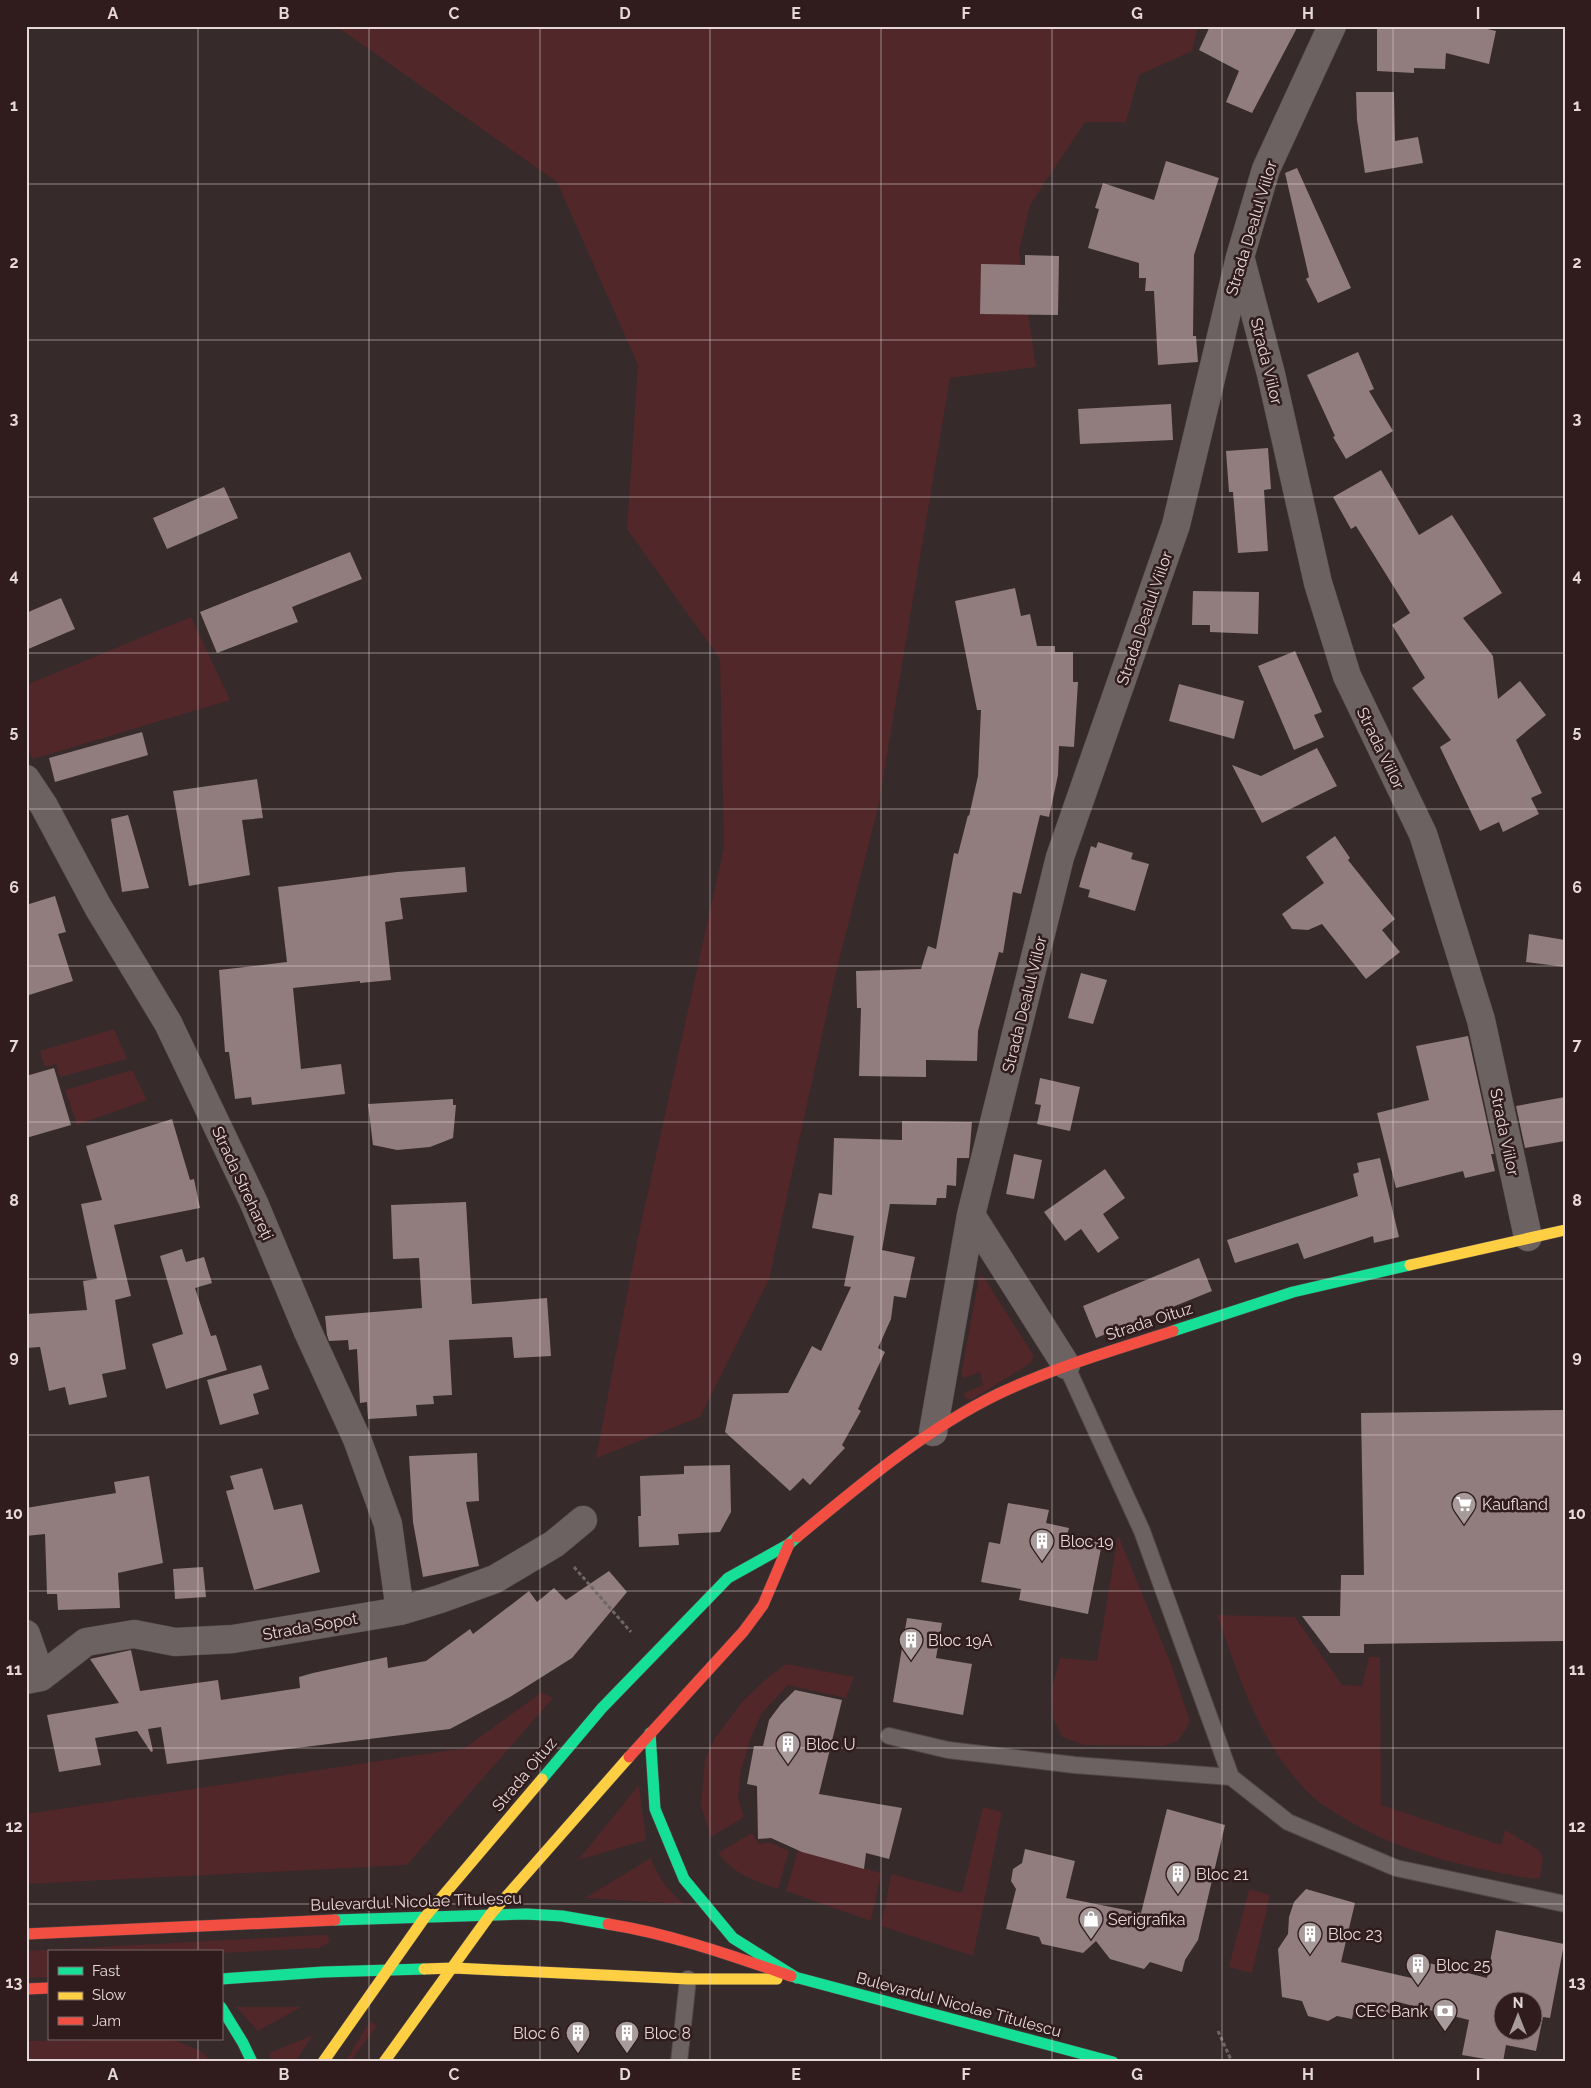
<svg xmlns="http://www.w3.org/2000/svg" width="1591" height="2088" viewBox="0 0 1591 2088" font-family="Raleway,sans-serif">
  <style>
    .green { fill: #51272a }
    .building { fill: #917d7e; fill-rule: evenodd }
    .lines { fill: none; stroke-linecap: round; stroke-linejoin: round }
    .lane-casing { stroke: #514747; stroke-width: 18 }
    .street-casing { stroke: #514747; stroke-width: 29 }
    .fast-casing { stroke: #514747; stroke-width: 12 }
    .slow-casing { stroke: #514747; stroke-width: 12 }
    .jam-casing { stroke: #514747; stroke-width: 12 }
    .path { stroke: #6e6666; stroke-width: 3; stroke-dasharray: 4 2.5; stroke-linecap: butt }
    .lane { stroke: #6c6262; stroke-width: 16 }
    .street { stroke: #6c6262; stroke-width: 28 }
    .fast { stroke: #16e098; stroke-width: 11 }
    .slow { stroke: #ffcf43; stroke-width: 11 }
    .jam { stroke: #f24e42; stroke-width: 11 }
    .grid { fill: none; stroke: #e6d8d8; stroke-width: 1; stroke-opacity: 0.55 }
    .labels { text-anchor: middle; stroke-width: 5; stroke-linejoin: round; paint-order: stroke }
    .street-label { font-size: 16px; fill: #e6d8d8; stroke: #301c1d }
    .poi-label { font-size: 16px; fill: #e6d8d8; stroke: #301c1d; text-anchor: start }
    .neatline { fill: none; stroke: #e6d8d8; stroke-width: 2 }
    .grid-label { font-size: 16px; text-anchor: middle; font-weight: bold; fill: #e6d8d8 }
  </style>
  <rect width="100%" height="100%" fill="#362a2a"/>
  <!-- green -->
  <path class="green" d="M336 26H1198L1192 51 1139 75 1126 122H1085L1030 205 1019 252 1036 367 950 378 878 808 835 976 769 1279 700 1417 596 1458 638 1237 724 847 720 659 627 529 638 365 557 182Z
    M191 617 230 700 33 759 26 746V685Z
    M114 1029 127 1059 60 1077 56 1064 45 1067 40 1051Z
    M132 1070 147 1100 77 1125 65 1090Z
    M983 1276 1034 1356 1031 1363 971 1400 965 1398 964 1393 983 1385 980 1372 964 1378 961 1375 979 1277Z
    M1118 1535 1171 1664 1190 1722 1178 1741 1163 1746 1084 1745 1062 1737 1053 1718 1052 1688 1060 1658 1097 1661Z
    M1217 1615 1295 1617 1342 1685 1362 1686 1369 1657H1380L1381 1805 1501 1845 1505 1830 1539 1850 1543 1857 1540 1878 1533 1879C1466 1867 1400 1853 1342 1817 1333 1811 1322 1805 1314 1798 1293 1779 1275 1753 1262 1728 1243 1692 1231 1653 1217 1615Z
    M786 1664 854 1677 846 1698 788 1685 762 1713 751 1737 741 1770 738 1798 744 1817 711 1837 701 1806 705 1759 715 1738 742 1702 765 1680Z
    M542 1692 553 1698 407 1865 26 1884V1814L465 1748Z
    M639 1785 646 1840 578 1860Z
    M983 1807 1002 1812 973 1956 881 1926 891 1874 962 1893Z
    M752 1833 759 1844 769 1842 789 1851 778 1889C753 1880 735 1875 718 1853Z
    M798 1850 881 1873 871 1921 786 1891Z
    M651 1858C658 1877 668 1891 684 1904L585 1898Z
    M1249 1889 1270 1895 1252 1973 1229 1967Z
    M318 1935H327L330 1942 319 1948 221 1953V1952H49V1977L26 1978V1951Z
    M236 2007H301L258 2031Z
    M370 2021 377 2026 350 2062H345Z
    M313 2035 295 2062H272L269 2053Z
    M172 2039 203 2052 211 2062H26V2041Z"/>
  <!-- building -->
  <path class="building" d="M1210 26H1298L1252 113 1226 102 1239 71 1199 50Z
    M1377 26H1474L1496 31 1489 64 1446 53 1445 69 1414 68V73L1377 71Z
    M1356 92H1394L1395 141 1418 137 1423 163 1365 173 1357 120Z
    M1166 161 1219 178 1194 255 1193 336H1196L1198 362 1158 365 1154 291H1145L1146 278H1139V263L1088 248 1099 209 1095 208 1103 183 1154 200Z
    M1297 168 1351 288 1318 303 1306 279 1309 277 1285 173Z
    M1025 255 1059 256 1058 315 980 314 981 264 1025 265Z
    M1358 352 1374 389 1369 391 1393 431 1346 459 1333 437 1335 436 1307 375Z
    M1171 404 1173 440 1080 444 1078 409Z
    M1268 448 1271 489 1264 490 1268 551 1238 553 1233 492H1229L1226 451Z
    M1381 470 1419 535 1452 515 1502 593 1463 618 1493 656 1498 699 1520 681 1546 715 1516 740 1542 793 1531 798 1539 814 1503 832 1499 822 1480 831 1440 747 1451 740 1412 688 1425 678 1392 625 1410 613 1356 526 1351 529 1333 497Z
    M224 487 238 518 167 549 153 518Z
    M350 552 362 579 292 607 298 622 217 653 200 612Z
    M1015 588 1021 616 1030 614 1037 646H1055V652H1073V682H1078L1074 747 1059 746 1058 775 1049 817 1040 815 1021 894 1013 892 1003 953 999 952 978 1031 977 1061 926 1060V1077L859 1076 861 1008H857L856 971 921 969 928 946 936 949 954 853 958 854 968 815 969 816 978 776 981 710H977L955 601Z
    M1193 591 1259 592 1258 634 1210 632V625H1192Z
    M61 598 75 629 26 650V613Z
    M1295 651 1322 712 1314 715 1324 737 1294 750 1258 666Z
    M1179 684 1244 701 1234 739 1169 721Z
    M142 732 148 755 55 782 49 758Z
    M1317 748 1337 786 1262 823 1232 765 1261 776Z
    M257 779 263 818 242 820 250 875 189 886 173 791Z
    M128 815 149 888 122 892 111 819Z
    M1335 836 1350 858 1348 860 1395 919 1382 930 1400 952 1366 979 1322 924 1308 930 1292 929 1282 914 1324 883 1306 857Z
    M1098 842 1133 853 1131 859 1149 864 1135 911 1088 897 1090 890 1079 887 1091 846 1096 848Z
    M465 867 467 892 400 898 403 919 385 922 391 980 360 983V981L293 988 301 1069 341 1064 345 1094 252 1105 251 1097 235 1099 229 1052H225L219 970 287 962 278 887 397 872Z
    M55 896 66 932 58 934 73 981 26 996V905Z
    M1529 934 1565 940V967L1526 962Z
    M1081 973 1107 980 1093 1024 1068 1018Z
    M1468 1036 1494 1154H1491L1495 1171 1465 1178 1463 1171 1396 1188 1377 1113 1429 1100 1416 1046Z
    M54 1068 71 1125 26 1138V1076Z
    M1040 1078 1080 1087 1070 1131 1037 1124 1041 1105 1035 1104Z
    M1565 1097V1141L1525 1148 1516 1106Z
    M453 1099V1105H456L453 1138 430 1147 397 1150 373 1145 368 1104Z
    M172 1119 190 1180 194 1179 200 1208 114 1225 131 1296 115 1300 126 1369 102 1374 107 1397 69 1405 65 1387 49 1391 40 1347 26 1348V1314L87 1310 83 1281 97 1279 81 1204 102 1200 86 1146Z
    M902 1121 972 1122 969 1158H957L956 1186 947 1185 946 1198H937L936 1205 890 1204 882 1250 915 1257 906 1298 894 1296 891 1319 878 1348 885 1352 858 1409 861 1411 842 1445 845 1448 810 1485 803 1478 790 1491 725 1432 733 1394 788 1393 812 1346 821 1351 851 1287 844 1286 854 1236 812 1228 819 1193 832 1195 834 1138 902 1140Z
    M1014 1154 1042 1160 1034 1199 1006 1194Z
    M1380 1158 1399 1237 1374 1243 1373 1236 1304 1259 1298 1243 1235 1263 1227 1240 1358 1196 1353 1174 1359 1172 1357 1163Z
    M1105 1169 1125 1198 1103 1214 1119 1238 1098 1253 1081 1229 1065 1241 1044 1212Z
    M466 1202 472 1304 547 1298 551 1356 514 1358 512 1337 449 1340 452 1395 433 1396 434 1404 416 1405 417 1416 368 1419 367 1402 360 1403 357 1349 349 1350 348 1340 329 1341 327 1335 325 1316 422 1308 419 1258 393 1259 391 1205Z
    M182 1249 186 1262 204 1257 212 1283 195 1288 211 1336 216 1335 227 1370 166 1389 152 1344 183 1334 160 1256Z
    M1199 1258 1212 1291 1096 1338 1083 1306Z
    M261 1365 269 1389 253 1394 259 1414 220 1425 207 1380Z
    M1565 1410V1641L1364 1644V1653H1330L1302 1616H1340L1341 1575H1364L1361 1413Z
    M477 1453 479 1501 466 1502 479 1566 423 1577 413 1522 409 1456Z
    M730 1465 731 1512 720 1532 678 1534 679 1545 639 1547 638 1516H641L640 1476 684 1474V1466Z
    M262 1468 274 1510 302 1504 320 1572 254 1590 226 1491 234 1489 230 1476Z
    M149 1476 163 1563 118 1573 120 1608 58 1610 57 1594H47L45 1534 26 1536V1508L116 1493 114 1482Z
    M1008 1503 1049 1510 1046 1523 1069 1528 1067 1536 1102 1543 1088 1614 1019 1600 1021 1589 981 1582 989 1542 1000 1544Z
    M203 1567 206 1597 175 1599 173 1569Z
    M609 1571 627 1592 572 1658 510 1697 450 1729 167 1764 161 1727 148 1729 153 1751 151 1752 137 1731 95 1738 101 1765 59 1772 47 1715 119 1703 90 1659 131 1650 140 1691 218 1680 221 1700 300 1688 299 1677 313 1673 387 1657 388 1668 426 1661 470 1629 473 1634 529 1591 537 1602 554 1588 566 1600Z
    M907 1618 942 1623 936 1658 972 1664 963 1715 893 1702Z
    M795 1690 842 1700 819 1794 902 1808 889 1859 866 1853 864 1869 802 1852 771 1838 758 1839 757 1786 747 1784 754 1746H763L769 1720 781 1704Z
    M1167 1809 1225 1825 1198 1940 1185 1960 1182 1972 1150 1962 1144 1969 1110 1959 1096 1941 1083 1953 1042 1944 1039 1937 1006 1929 1016 1889 1011 1881 1013 1869 1022 1863 1025 1849 1075 1861 1066 1898 1141 1913Z
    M1306 1889 1355 1903 1341 1962 1416 1979 1421 1961 1487 1978 1496 1930 1564 1944 1550 2018 1543 2017 1536 2051 1506 2045 1503 2062 1462 2055 1469 2020 1394 2001 1391 2014 1355 2004 1352 2019 1337 2016 1328 2021 1308 2016 1302 2001 1282 1997 1278 1949 1288 1934 1289 1917 1294 1902ZM1504 2000H1534V2030H1504Z"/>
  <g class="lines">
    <defs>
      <path id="lane" d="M1066 1365 1142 1531 1231 1777 1288 1822 1396 1868 1565 1904
        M889 1736 948 1750 1075 1765 1231 1777
        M679 2062 688 1979"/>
      <path id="street" d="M1241 260 1271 374 1318 583 1347 676 1423 834 1434 869 1481 1020 1528 1237
        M26 779 44 806 98 907 168 1023 254 1203 308 1332 357 1439 388 1524 400 1611
        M971 1215 1066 1365
        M933 1432 971 1215 1060 857 1176 525 1240 257 1266 169 1332 26
        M26 1634 41 1677
        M26 1680 41 1677 86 1642 134 1634 175 1642 233 1639 400 1611 440 1599 495 1579 554 1544 583 1520"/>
      <path id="fast" d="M1173 1331 1293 1292 1410 1265
        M650 1733 655 1809 684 1879 733 1938 797 1978
        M542 1779 602 1708 728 1578 789 1544 797 1537
        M335 1920 526 1914 562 1916 608 1924
        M791 1976 1113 2062
        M221 1979 323 1972 424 1969
        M221 2007 243 2043 252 2062"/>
      <path id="slow" d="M1410 1265 1565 1230
        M424 1969 454 1968 688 1979H777
        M323 2062 425 1917 542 1779
        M384 2062 490 1915 629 1757"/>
      <path id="jam" d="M797 1537C860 1485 924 1430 998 1394 1055 1367 1114 1350 1173 1331
        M629 1757 743 1632 763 1605 789 1544
        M608 1924C671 1934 730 1955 791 1976
        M26 1934 335 1920
        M26 1989 49 1988"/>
    </defs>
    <!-- lane casing -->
    <use href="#lane" class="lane-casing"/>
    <!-- street casing -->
    <use href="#street" class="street-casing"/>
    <!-- fast casing -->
    <use href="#fast" class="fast-casing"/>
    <!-- slow casing -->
    <use href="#slow" class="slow-casing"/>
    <!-- jam casing -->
    <use href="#jam" class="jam-casing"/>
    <!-- path -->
    <path class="path" d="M574 1567 631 1632
      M1218 2031 1232 2062"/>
    <!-- lane -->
    <use href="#lane" class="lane"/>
    <!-- street -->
    <use href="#street" class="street"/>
    <!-- fast -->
    <use href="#fast" class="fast"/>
    <!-- slow -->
    <use href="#slow" class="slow"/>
    <!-- jam -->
    <use href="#jam" class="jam"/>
  </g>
  <!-- grid -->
  <path class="grid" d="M198 26V1952M369 26V2062M540 26V2062M710 26V2062M881 26V2062M1052 26V2062M1222 26V2062M1393 26V2062M26 184H1565M26 340H1565M26 497H1565M26 653H1565M26 809H1565M26 966H1565M26 1122H1565M26 1279H1565M26 1435H1565M26 1591H1565M26 1748H1565M26 1904H1565M198 2039V2062"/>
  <!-- icons -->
  <defs>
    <symbol id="supermarket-pin" viewBox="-11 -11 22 30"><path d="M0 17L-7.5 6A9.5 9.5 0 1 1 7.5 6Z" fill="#a89b9b" stroke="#301c1d"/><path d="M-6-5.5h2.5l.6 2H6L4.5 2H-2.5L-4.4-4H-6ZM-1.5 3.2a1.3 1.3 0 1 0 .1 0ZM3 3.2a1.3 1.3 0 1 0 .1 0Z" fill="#fff"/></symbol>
    <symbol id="building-pin" viewBox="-11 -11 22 30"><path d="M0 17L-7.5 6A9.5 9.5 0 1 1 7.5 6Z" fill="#a89b9b" stroke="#301c1d"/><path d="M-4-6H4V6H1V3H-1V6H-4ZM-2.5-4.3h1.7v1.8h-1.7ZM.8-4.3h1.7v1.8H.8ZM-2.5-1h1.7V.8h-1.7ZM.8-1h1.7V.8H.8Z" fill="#fff"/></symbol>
    <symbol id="shop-pin" viewBox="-11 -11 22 30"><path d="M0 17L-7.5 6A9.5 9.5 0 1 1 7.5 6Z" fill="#a89b9b" stroke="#301c1d"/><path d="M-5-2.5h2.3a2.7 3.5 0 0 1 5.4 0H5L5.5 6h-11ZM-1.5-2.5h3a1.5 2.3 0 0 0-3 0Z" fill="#fff"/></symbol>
    <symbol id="bank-pin" viewBox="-11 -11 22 30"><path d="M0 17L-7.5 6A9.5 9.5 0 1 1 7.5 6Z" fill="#a89b9b" stroke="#301c1d"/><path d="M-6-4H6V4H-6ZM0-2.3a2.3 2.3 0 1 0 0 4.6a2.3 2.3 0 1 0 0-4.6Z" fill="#fff"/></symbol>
  </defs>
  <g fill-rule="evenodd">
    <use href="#supermarket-pin" x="1450" y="1490" width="28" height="38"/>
    <use href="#building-pin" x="1028" y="1527" width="28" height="38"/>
    <use href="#building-pin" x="897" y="1626" width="28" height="38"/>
    <use href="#building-pin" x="774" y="1730" width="28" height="38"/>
    <use href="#building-pin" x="1164" y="1860" width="28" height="38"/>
    <use href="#shop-pin" x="1077" y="1905" width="28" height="38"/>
    <use href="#building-pin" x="1296" y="1920" width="28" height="38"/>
    <use href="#building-pin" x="1404" y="1951" width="28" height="38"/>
    <use href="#bank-pin" x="1431" y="1997" width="28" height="38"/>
    <use href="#building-pin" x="564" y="2019" width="28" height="38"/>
    <use href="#building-pin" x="613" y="2019" width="28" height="38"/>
  </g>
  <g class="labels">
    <!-- street labels -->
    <g class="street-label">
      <text transform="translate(1251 228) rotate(-73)" y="6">Strada Dealul Viilor</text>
      <text transform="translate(1267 361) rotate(76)" y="6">Strada Viilor</text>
      <text transform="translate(1144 618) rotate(-71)" y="6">Strada Dealul Viilor</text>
      <text transform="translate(1381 748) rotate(64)" y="6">Strada Viilor</text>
      <text transform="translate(1024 1004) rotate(-76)" y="6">Strada Dealul Viilor</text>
      <text transform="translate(1505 1132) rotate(78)" y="6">Strada Viilor</text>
      <text transform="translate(243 1183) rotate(65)" y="6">Strada Strehareți</text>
      <text transform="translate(1149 1321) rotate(-18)" y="6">Strada Oituz</text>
      <text transform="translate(310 1626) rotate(-10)" y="6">Strada Sopot</text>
      <text transform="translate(524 1774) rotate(-50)" y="6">Strada Oituz</text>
      <text transform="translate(416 1901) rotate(-2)" y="6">Bulevardul Nicolae Titulescu</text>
      <text transform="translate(959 2004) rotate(15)" y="6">Bulevardul Nicolae Titulescu</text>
    </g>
    <!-- poi labels -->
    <g class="poi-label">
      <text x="1482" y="1510">Kaufland</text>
      <text x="1060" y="1547">Bloc 19</text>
      <text x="928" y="1646">Bloc 19A</text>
      <text x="806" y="1750">Bloc U</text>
      <text x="1196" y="1880">Bloc 21</text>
      <text x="1108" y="1925">Serigrafika</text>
      <text x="1328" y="1940">Bloc 23</text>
      <text x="1436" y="1971">Bloc 25</text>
      <text x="1428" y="2017" text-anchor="end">CEC Bank</text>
      <text x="560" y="2039" text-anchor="end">Bloc 6</text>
      <text x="644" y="2039">Bloc 8</text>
    </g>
  </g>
  <!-- border -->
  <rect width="1591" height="2088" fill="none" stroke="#301c1d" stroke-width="55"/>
  <!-- legend -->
  <rect x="48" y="1950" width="175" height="90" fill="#301c1d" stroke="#796768"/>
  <rect x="58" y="1967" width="25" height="8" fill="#16e098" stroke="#796768"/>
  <text x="92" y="1976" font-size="15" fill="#e6d8d8">Fast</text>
  <rect x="58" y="1992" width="25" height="8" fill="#ffcf43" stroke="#796768"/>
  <text x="92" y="2000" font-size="15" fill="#e6d8d8">Slow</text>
  <rect x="58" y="2017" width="25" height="8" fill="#f24e42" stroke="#796768"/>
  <text x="92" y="2026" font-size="15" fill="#e6d8d8">Jam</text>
  <!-- north arrow -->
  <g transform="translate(1518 2016)"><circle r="24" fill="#301c1d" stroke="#796768"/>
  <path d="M0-4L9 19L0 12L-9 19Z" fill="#a89b9b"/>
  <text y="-8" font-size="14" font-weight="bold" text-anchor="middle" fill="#e6d8d8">N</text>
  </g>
  <rect x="28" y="28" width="1536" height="2032" class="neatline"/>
  <g class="grid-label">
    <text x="113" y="19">A</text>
    <text x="284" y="19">B</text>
    <text x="454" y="19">C</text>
    <text x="625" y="19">D</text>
    <text x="796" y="19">E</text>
    <text x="966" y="19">F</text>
    <text x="1137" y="19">G</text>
    <text x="1308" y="19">H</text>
    <text x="1478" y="19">I</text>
    <text x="14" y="111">1</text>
    <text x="1577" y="111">1</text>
    <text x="14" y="268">2</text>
    <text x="1577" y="268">2</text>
    <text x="14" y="424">3</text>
    <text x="1577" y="424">3</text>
    <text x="14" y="581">4</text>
    <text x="1577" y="581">4</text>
    <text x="14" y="737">5</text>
    <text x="1577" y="737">5</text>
    <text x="14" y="893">6</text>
    <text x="1577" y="893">6</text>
    <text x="14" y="1050">7</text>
    <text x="1577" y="1050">7</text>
    <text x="14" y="1206">8</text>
    <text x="1577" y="1206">8</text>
    <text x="14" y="1362">9</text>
    <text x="1577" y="1362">9</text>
    <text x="14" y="1519">10</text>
    <text x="1577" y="1519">10</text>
    <text x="14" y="1675">11</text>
    <text x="1577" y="1675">11</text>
    <text x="14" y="1832">12</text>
    <text x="1577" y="1832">12</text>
    <text x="14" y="1988">13</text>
    <text x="1577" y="1988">13</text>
    <text x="113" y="2080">A</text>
    <text x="284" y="2080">B</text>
    <text x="454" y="2080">C</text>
    <text x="625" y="2080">D</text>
    <text x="796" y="2080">E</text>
    <text x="966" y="2080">F</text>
    <text x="1137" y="2080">G</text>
    <text x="1308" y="2080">H</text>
    <text x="1478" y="2080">I</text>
  </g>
</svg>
